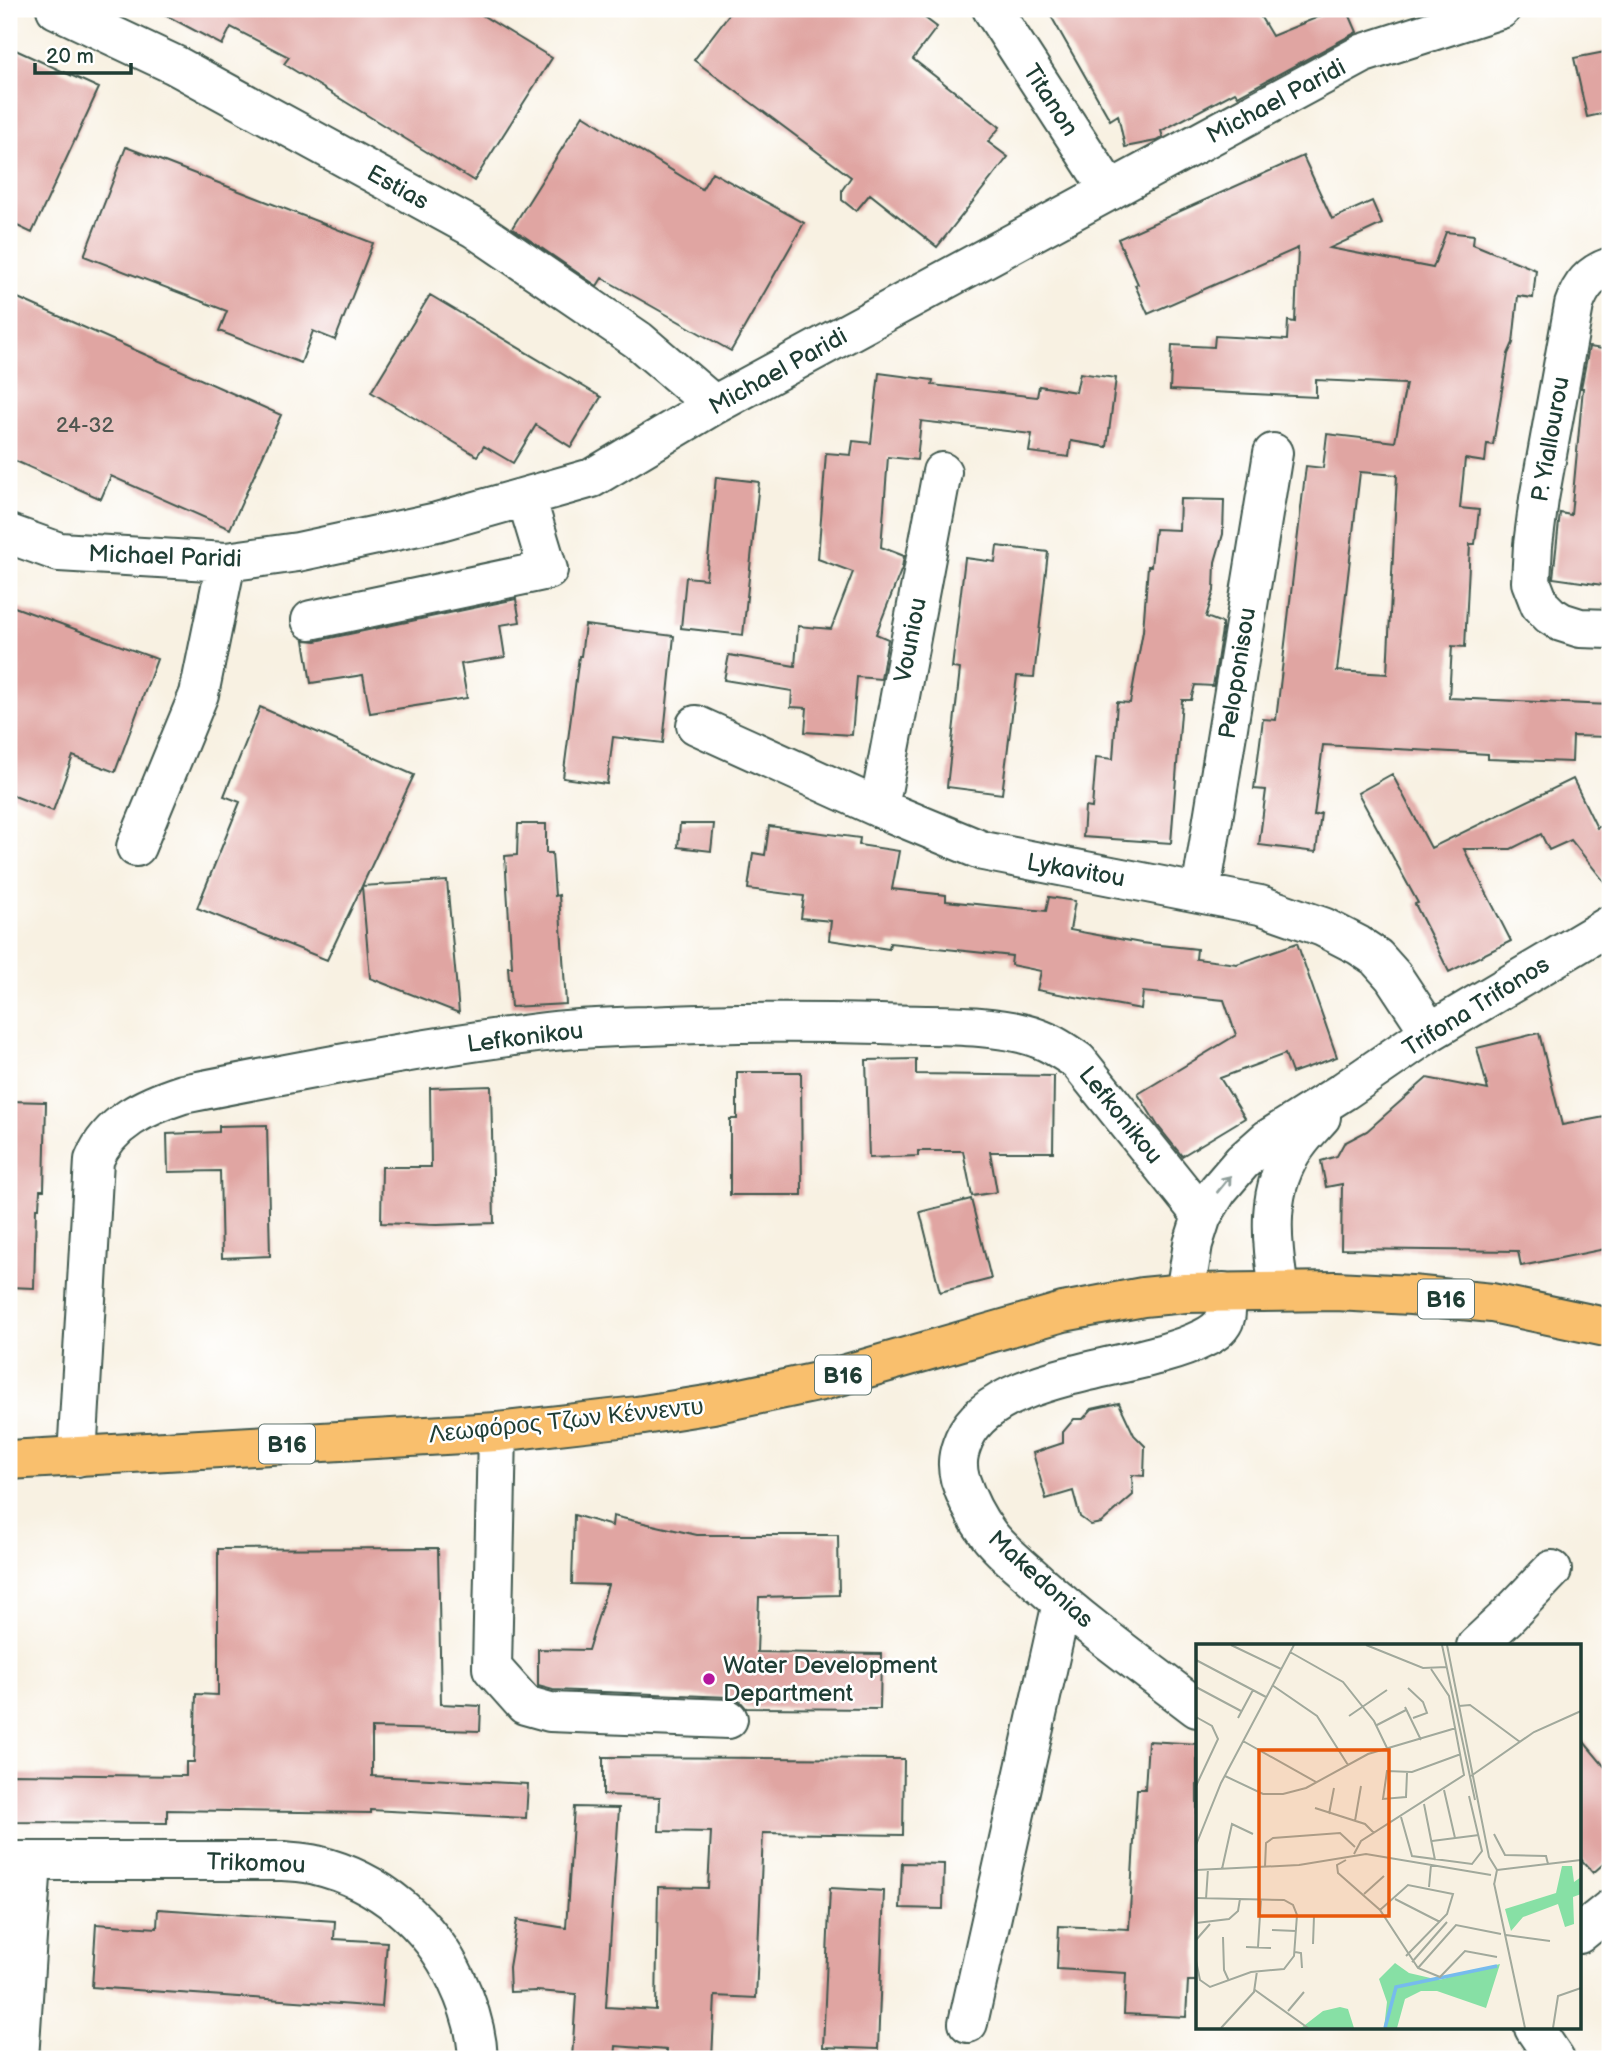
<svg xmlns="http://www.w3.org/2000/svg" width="1619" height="2068" viewBox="0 0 1619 2068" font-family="'Balsamiq Sans',sans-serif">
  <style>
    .building { fill: #e0a5a2; fill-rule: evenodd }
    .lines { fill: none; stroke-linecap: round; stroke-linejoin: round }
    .minor-casing { stroke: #40584e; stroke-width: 42 }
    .major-casing { stroke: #40584e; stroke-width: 42 }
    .minor { stroke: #fff; stroke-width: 38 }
    .major { stroke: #f9bf6d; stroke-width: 38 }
    .oneway { stroke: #8f9e9a }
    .poi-dot { fill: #b5179e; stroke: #fff; stroke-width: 2.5 }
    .labels { text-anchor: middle; stroke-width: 5; stroke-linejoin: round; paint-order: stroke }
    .number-label { font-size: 21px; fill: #4f5750 }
    .shield { fill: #fff; stroke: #627771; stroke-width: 2 }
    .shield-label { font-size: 23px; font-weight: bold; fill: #1f3d34 }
    .street-label { font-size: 24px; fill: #1f3d34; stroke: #fff }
    .poi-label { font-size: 24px; fill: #1f3d34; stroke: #fff; text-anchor: start }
    .inset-river { fill: none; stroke: #76bbed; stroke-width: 3.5 }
    .inset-road { fill: none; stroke: #a1a99c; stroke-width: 2 }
    .view { fill: #e8590c; fill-opacity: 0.15; stroke: #e8590c; stroke-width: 3.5 }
    .inset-edge { fill: none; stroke: #1f3d34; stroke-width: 3.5 }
  </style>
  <rect width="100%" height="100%" fill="#fff"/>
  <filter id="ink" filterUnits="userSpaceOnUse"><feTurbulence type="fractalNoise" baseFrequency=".0143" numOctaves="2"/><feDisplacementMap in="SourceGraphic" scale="14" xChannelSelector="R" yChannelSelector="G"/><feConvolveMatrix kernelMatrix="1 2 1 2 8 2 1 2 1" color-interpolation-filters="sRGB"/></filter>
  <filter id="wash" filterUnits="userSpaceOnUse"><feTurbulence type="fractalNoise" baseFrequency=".00686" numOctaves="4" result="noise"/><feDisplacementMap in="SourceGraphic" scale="28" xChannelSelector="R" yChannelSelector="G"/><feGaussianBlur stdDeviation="1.57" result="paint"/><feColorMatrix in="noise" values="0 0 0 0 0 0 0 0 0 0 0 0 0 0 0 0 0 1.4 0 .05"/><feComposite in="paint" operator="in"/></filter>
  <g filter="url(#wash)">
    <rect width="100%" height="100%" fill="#f8f1e2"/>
    <g id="blocks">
      <!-- building -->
      <path class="building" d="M154 9H472L552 58 474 181 284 64 289 57 231 27 222 45Z
        M733 9H913L937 27 913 59 1000 127 988 142 1008 157 937 247 870 194 856 211 842 200V190L851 177 694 60Z
        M1047 9H1256L1272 36 1338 9H1347L1357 32 1238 96 1235 92 1161 131 1163 137 1156 141 1125 147 1118 115 1110 120Z
        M9 47 99 88 32 233 9 222Z
        M1610 51V112L1587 117 1574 58Z
        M583 115 702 189 712 172 804 223 731 351 602 278 597 286 512 228Z
        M126 147 373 243 335 340 313 331 301 363 219 331 227 311 84 256Z
        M1303 156 1332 219 1372 201 1382 224 1330 248 1433 268 1446 232 1474 235 1473 244 1536 270 1533 298 1518 296 1513 343 1508 354 1493 445 1487 444 1485 462 1465 459 1460 508 1479 510 1475 544H1470L1465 647 1452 646 1449 698 1610 705V737L1573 736 1572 762 1488 759V754L1323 745 1314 816 1321 813 1316 852 1259 845 1266 790 1254 789 1263 719 1276 720 1306 466 1323 468 1327 434 1395 442 1406 384 1316 380V397L1170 390 1172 345 1214 347 1215 336 1287 340 1288 321 1295 322 1298 248 1148 314 1135 285 1138 284 1118 239ZM1360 472 1397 475 1387 674 1337 671Z
        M9 294 281 415 230 529 111 476 101 499 9 458Z
        M430 295 601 397 571 447 536 425 513 463 484 446 477 456 371 392Z
        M1589 347 1610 350V586L1553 578 1560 513 1571 515 1583 388H1581Z
        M879 373 933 380 932 385 1037 397 1039 386 1076 392 1080 373 1116 378 1107 447 1071 441 1069 457 1029 452 1032 434 921 421 917 460 888 457 881 547 904 556 902 568 876 634 888 639 881 679 857 677 852 735 805 732 807 708 791 707 792 691 724 680 729 655 795 666 798 626 831 629 853 572 818 559 826 453 851 455 853 441 871 443Z
        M716 477 759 482 743 635 681 628 686 577 706 579Z
        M1180 499 1224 500 1223 534 1215 562 1214 591 1206 617 1222 623V630L1213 686 1195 685 1191 700H1182L1171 843 1083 837 1085 807 1092 808 1096 757 1113 759 1117 702 1130 703 1143 631 1148 566H1151L1155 529 1179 530Z
        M997 546 1048 552 1034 677 1017 676 1002 794 947 787 960 669 952 668 965 558 995 562Z
        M516 599 520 622 500 625 505 657 461 664 467 698 370 713 363 675 311 683 304 640 316 641Z
        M9 605 157 659 115 772 73 756 53 811 9 794Z
        M585 625 674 636 663 743 613 737 607 784 563 778 579 656H581Z
        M260 707 414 775 362 886 447 881 459 1013 370 978 362 886 327 960 197 908 240 802 224 796Z
        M1392 774 1431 848 1573 779 1597 828 1610 822V889L1571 840 1549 850 1541 834 1511 849H1464L1511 941 1449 972 1415 904 1418 903 1358 793Z
        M518 824H546V853H552L555 896 559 895 566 1004 511 1007 508 967H512L505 856 517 855Z
        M680 824H714L711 851 678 847Z
        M769 826 860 838 859 845 899 851 892 889 946 895V901L1046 911 1049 897 1075 901 1070 930 1141 943 1197 949 1196 959 1237 964 1297 943 1337 1057 1292 1073 1285 1054 1220 1078 1245 1118 1182 1156 1158 1126 1138 1094 1236 1035 1224 1000 1143 992 1141 1009 1037 990 1041 971 1011 965 1012 956 890 943 889 949 829 940 831 921 801 918 804 896 748 889 753 853 765 855Z
        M1539 1033 1562 1125 1610 1116V1248L1521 1266 1518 1251 1341 1249 1342 1184 1326 1187 1321 1161 1337 1156 1344 1143 1367 1131 1427 1078 1488 1090 1477 1048Z
        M916 1059V1074L1054 1076 1053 1152H990L997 1192 972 1196 963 1151H918V1156L869 1158 866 1060Z
        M737 1072H801L802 1195H730V1119H737Z
        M491 1086 494 1223 437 1225 381 1223 382 1167H431L430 1088Z
        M9 1101 46 1102 44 1190H40L39 1208H36L34 1288 9 1287Z
        M267 1125 270 1256 222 1258 220 1171 168 1172 167 1134 219 1132V1126Z
        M971 1199 991 1279 940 1292 920 1212Z
        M1119 1403 1134 1435 1145 1446 1144 1476 1132 1475 1133 1495 1101 1523 1091 1525 1080 1517 1073 1491 1046 1499 1033 1453 1063 1443V1432L1074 1419H1083L1092 1409Z
        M574 1515 612 1526 613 1516 697 1535H838L839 1595 759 1597 757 1652 881 1654 880 1709 746 1708 739 1700 729 1697 553 1690 538 1686V1649L588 1650 608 1585 572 1584Z
        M438 1548 441 1704 481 1706 480 1731 372 1728V1776L528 1784 526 1818 371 1810V1813L167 1810V1823L9 1822V1774L186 1776V1762H194L196 1694 218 1695V1549Z
        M1579 1736 1610 1773V1858L1593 1873 1579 1857Z
        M1148 1741 1197 1744V1981H1188L1186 2017 1124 2014 1126 1973 1057 1969 1059 1926 1129 1929 1137 1789H1145Z
        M603 1757 904 1759 903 1835 763 1833 756 1998 715 1996 712 2059H667V2050L616 2046 615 2059H572L576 1994 537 1991 510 1992 509 1967 517 1920 566 1928 574 1807 619 1808 606 2007 656 2010 658 1887 708 1888 711 1832 659 1831 660 1797 603 1795Z
        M902 1863 944 1864 943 1909 900 1908Z
        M830 1888 884 1891 878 2049 823 2047Z
        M158 1909 335 1921 334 1939 387 1942 382 2007 92 1987 96 1924 157 1928Z"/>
    </g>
  </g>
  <g filter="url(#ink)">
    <use href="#blocks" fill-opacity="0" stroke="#40584e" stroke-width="2"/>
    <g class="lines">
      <defs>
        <path id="minor" d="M56 9 175 65 474 228 638 340 714 405
          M992 9 1110 191
          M1610 267C1590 274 1581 285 1574 305L1539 499 1533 545 1531 582 1540 605 1550 615 1561 622 1580 628 1610 629
          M9 534 59 552 226 562 298 552 437 522 592 478 714 405 1364 53 1501 9
          M311 620 548 570 526 497
          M696 725 879 808 983 851 1260 905 1323 927 1358 945 1376 957 1393 976 1430 1032
          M879 808 942 472
          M136 847 199 694 226 562
          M1201 892 1273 453
          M1279 1291C1272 1241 1264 1189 1297 1145 1304 1135 1313 1126 1321 1117
          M1185 1293 1193 1244 1202 1216 1218 1190 1242 1162 1268 1139 1344 1091 1430 1032 1610 925
          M497 1432 492 1668 525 1705 550 1712 728 1719
          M77 1457 94 1160C110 1122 146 1106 183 1094 300 1071 418 1048 537 1033 573 1028 610 1027 647 1026 725 1022 802 1022 880 1024 925 1026 996 1022 1037 1038 1052 1043 1065 1052 1078 1061L1202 1216
          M1476 1646 1506 1618 1552 1570
          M1197 1708C1144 1667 1089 1628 1039 1583 1023 1568 1003 1553 989 1535 976 1518 967 1500 960 1479 956 1464 958 1453 964 1439 993 1371 1140 1371 1202 1339 1211 1335 1222 1328 1225 1318 1228 1310 1224 1300 1223 1292
          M9 1861H283C294 1862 305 1862 316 1865 379 1880 430 1923 457 1981 469 2006 477 2031 478 2059
          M1579 1934 1610 1909
          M968 2023 1062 1603
          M1534 2028 1555 2059
          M19 2059 32 1861"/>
        <path id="major" d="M9 1460 497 1432 637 1416 713 1404 822 1381 1063 1312 1143 1297 1185 1293 1336 1291 1411 1295 1492 1303 1610 1328"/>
      </defs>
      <!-- minor casing -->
      <use href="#minor" class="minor-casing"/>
      <!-- major casing -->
      <use href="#major" class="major-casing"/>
      <!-- minor -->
      <use href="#minor" class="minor"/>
      <!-- major -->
      <use href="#major" class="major"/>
    </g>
    <!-- one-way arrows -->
    <defs><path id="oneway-shaft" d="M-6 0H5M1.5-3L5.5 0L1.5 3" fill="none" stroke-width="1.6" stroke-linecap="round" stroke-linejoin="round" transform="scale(1.75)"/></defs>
    <use class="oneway" href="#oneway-shaft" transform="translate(1224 1184) rotate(-51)"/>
  </g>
  <!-- markers -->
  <circle class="poi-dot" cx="709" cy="1679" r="7"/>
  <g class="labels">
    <!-- number labels -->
    <g class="number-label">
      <text x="85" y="432">24-32</text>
    </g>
    <!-- shield labels -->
    <g class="shield">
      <rect x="1418" y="1279.5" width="56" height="39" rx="5"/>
      <rect x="815" y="1355.5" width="56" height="39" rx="5"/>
      <rect x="259" y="1424.5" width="56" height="39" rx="5"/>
    </g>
    <g class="shield-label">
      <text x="1446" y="1307">B16</text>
      <text x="843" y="1383">B16</text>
      <text x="287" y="1452">B16</text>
    </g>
    <!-- street labels -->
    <g class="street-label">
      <text transform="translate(1051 100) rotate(57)" y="8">Titanon</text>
      <text transform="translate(1276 101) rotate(-28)" y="8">Michael Paridi</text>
      <text transform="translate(398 187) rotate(29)" y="8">Estias</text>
      <text transform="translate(778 371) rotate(-29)" y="8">Michael Paridi</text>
      <text transform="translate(1550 439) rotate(-80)" y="8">P. Yiallourou</text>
      <text transform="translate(165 556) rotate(2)" y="8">Michael Paridi</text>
      <text transform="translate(910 640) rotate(-79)" y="8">Vouniou</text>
      <text transform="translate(1237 673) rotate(-81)" y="8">Peloponisou</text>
      <text transform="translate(1076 870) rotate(10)" y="8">Lykavitou</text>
      <text transform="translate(1476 1006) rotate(-32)" y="8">Trifona Trifonos</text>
      <text transform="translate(525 1037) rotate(-7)" y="8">Lefkonikou</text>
      <text transform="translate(1121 1115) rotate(51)" y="8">Lefkonikou</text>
      <text transform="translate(566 1420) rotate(-6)" y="8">Λεωφόρος Τζων Κέννεντυ</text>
      <text transform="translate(1041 1579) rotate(42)" y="8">Makedonias</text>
      <text transform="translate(256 1863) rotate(2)" y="8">Trikomou</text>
    </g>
    <!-- poi labels -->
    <g class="poi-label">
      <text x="723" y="1673">Water Development<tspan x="723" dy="28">Department</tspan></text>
    </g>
  </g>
  <!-- overview -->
  <g transform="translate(1196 1644)">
    <rect width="385" height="385" fill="#f8f1e2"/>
    <path d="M366 222H376L378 238 385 233V250L377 253 378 280 369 283 362 260 327 273 315 287 309 265 360 249ZM199 319 213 329 243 336 304 320 290 364 241 347H225L209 355 201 384H188L191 358 183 335ZM144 363 152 365 158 384H105L127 367Z" fill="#87e0a5"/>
    <path class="inset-river" d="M189 384 200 343 301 322"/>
    <path class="inset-road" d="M35 1 85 25M170 1 227 24 251 23M246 1 279 156M251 1 293 213 301 226 298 241M94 8 147 38 178 77 191 104M0 16 70 53M76 41 121 72 152 121M0 43 45 67M212 44 227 58 231 69 217 74M263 62 274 61 324 98M209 63 225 96M153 72 191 46M0 73 16 82 22 95 0 142M42 74 57 46M181 81 210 66M47 97 120 138M211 129 210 153 187 155 191 127 216 128 265 110M29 132 67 150H87L110 144 172 110 260 84M275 132 338 88 385 67M248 146 259 194M228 160 239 216M119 164 169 180 178 189M133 170 138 144M205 173 216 212 276 220 286 207 273 152M159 177 165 142M298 190 309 211 350 212 352 220M236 197 283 191M0 201 25 139 98 1M158 210 165 197 268 131 253 52 235 25M150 216 141 221 142 229 184 266 222 324 244 333 269 307 301 313M69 223 70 199 77 194 144 189 159 203M26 225 36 180 57 190M0 226 103 221 170 210 295 231M301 226 385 216M298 239 329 384M233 243 235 221M168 250 188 232M0 254 88 256 97 261 101 271 98 312 88 325 55 328 14 343 4 336 0 317M10 255 12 225M199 255 244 278M385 262V298M184 266 212 241 257 250 251 270 210 312M0 279 33 275 42 267 44 255M76 286 100 287M310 291 354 297M27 293 28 326 33 337M0 296 14 280M117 300 118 272M50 303 75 304M62 303 65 255M99 308 105 309 106 324M216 318 251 278M222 324 260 281 305 290M59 346 112 384M92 367 108 348M25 384 58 348 61 327M357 384 362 352 385 344"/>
    <path class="view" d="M63 106H193V272H63Z"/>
    <rect width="385" height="385" class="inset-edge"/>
  </g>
  <!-- margin -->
  <rect width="1619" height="2068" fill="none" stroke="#fff" stroke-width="35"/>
  <!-- scale -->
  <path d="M35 63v10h96v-10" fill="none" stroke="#1f3d34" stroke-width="3.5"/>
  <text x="46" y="63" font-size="21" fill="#1f3d34" stroke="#ffffff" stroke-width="5" paint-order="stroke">20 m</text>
</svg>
